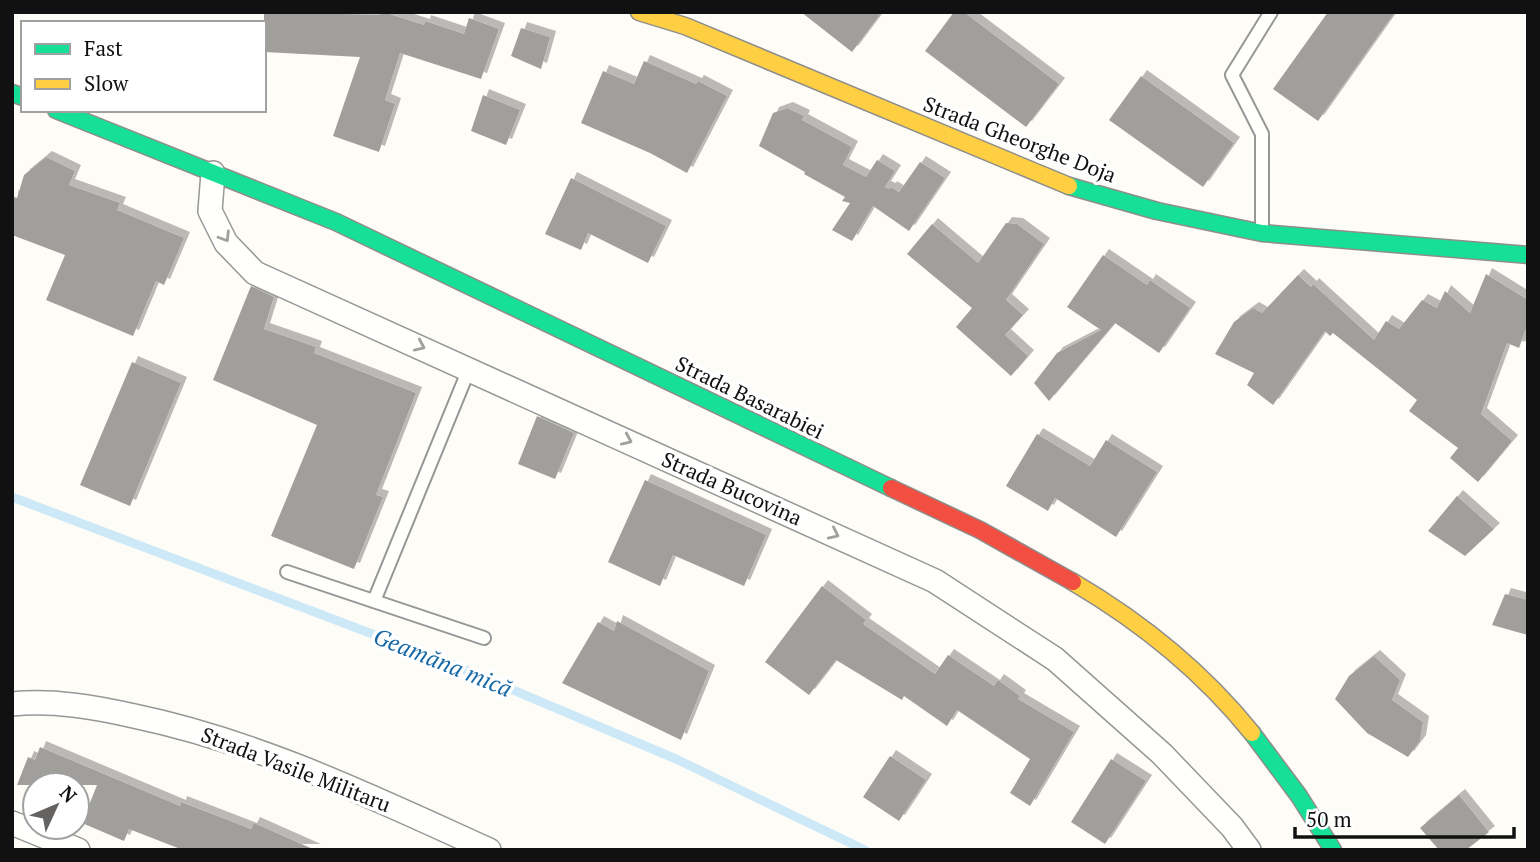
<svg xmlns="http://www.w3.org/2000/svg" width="1540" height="862" viewBox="0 0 1540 862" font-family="'PT Serif',serif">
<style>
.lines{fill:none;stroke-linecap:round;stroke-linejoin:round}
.stream{stroke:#cde8f7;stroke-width:9}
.building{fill:#a19f9c;filter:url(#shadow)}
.lane-casing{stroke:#979795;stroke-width:16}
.street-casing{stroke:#979795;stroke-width:26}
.fast-casing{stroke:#8e8d8b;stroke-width:19}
.slow-casing{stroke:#8e8d8b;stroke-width:19}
.jam-casing{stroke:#8e8d8b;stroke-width:19}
.lane{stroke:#fffffe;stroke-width:12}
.street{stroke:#fffffe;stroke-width:23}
.fast{stroke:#16e098;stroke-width:16}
.slow{stroke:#ffcf43;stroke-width:16}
.jam{stroke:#f24e42;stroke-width:16}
.oneway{stroke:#a0a09f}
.labels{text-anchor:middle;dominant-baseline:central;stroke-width:7;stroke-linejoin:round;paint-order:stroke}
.street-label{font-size:21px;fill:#111;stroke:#fff}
.water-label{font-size:23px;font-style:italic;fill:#1768a6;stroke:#fff}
</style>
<defs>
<filter id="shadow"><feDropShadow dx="6" dy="-6" stdDeviation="0" flood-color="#0004"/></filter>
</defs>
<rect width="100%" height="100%" fill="#fdfcf7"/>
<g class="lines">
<polyline class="stream" points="12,497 454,665 676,759 865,850"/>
</g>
<g class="building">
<polygon points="264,12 380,15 383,12 424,25 425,21 464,34 469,18 499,29 481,79 400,53 385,100 395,104 379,152 333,136 360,57 264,52"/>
<polygon points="801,12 882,12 852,52"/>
<polygon points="954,12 964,12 1059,84 1026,127 925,51"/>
<polygon points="1328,12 1395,12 1318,121 1273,89"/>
<polygon points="521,28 550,37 541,69 511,56"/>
<polygon points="644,61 696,84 698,81 727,96 687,173 650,153 581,123 603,71 634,84"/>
<polygon points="1141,76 1234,143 1203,187 1109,120"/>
<polygon points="483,95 520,110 506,145 471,131"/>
<polygon points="787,108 804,116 802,120 852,147 843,165 866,177 877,160 895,171 885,187 890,189 891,187 899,192 920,162 945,178 909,231 873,206 852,241 832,230 850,203 842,201 845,197 804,174 805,172 759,146 773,113"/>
<polygon points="46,157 75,171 69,185 120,203 117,210 184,238 164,285 156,281 133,336 46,300 65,255 12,235 12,196 17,198 24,175"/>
<polygon points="571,178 666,226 648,263 588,233 581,250 545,234"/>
<polygon points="1006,223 1017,224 1044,244 1006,300 1023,315 1005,335 1028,356 1011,376 956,327 972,308 907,254 932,224 978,263"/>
<polygon points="1103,255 1147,285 1150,280 1190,308 1159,353 1115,323 1049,401 1034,383 1057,353 1101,330 1067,307"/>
<polygon points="1486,274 1528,300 1528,323 1519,348 1507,343 1481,414 1512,441 1478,482 1450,458 1458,448 1409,411 1417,400 1333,333 1330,336 1325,331 1273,405 1247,385 1254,373 1215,354 1234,322 1253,308 1262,313 1298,275 1311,287 1313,284 1374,340 1386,321 1399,329 1422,300 1437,308 1445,291 1470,313"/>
<polygon points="251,286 274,297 264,329 316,347 314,353 416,393 376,495 383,497 354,569 271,536 317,425 213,380"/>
<polygon points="132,362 181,383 130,506 80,485"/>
<polygon points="537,416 574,433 555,479 518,464"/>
<polygon points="1037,434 1090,466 1106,440 1157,472 1116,537 1055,498 1048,511 1006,486"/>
<polygon points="645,480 766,535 744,586 673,555 660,586 608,562"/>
<polygon points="1457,496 1494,529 1465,556 1428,531"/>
<polygon points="822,586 866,620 863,624 935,674 948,655 994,686 998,680 1020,696 1018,699 1074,732 1030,806 1010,793 1030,759 957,710 947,726 904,696 902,700 836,660 809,695 765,662"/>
<polygon points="1505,594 1528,600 1528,635 1492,625"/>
<polygon points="617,621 709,671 681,740 562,683 598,622 614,631"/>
<polygon points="1374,656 1400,680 1392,700 1423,722 1420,741 1408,757 1367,733 1335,699 1349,676"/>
<polygon points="40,747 180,806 181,802 251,829 254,823 315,850 183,850 129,829 124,841 82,823 97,785 17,785 28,757 35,760"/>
<polygon points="890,756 926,780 899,821 863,797"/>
<polygon points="1111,759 1146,781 1105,844 1071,822"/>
<polygon points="1459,795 1489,832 1466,850 1439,850 1420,828"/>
</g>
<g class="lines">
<g class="lane-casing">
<g id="lane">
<polyline points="1262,232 1262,134 1232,75 1271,12"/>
<polyline points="287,572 484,638"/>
<polyline points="374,601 469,369"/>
</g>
</g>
<g class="street-casing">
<g id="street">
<polyline points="213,173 210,211 226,243 255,273 935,581 1055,659 1162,754 1232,827 1249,850"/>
<path d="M12 704C54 700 94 707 134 716 259 742 374 798 489 850"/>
<polyline points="12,823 78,850"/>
</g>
</g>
<g class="fast-casing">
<g id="fast">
<polyline points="12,93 23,97"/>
<polyline points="56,110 336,222 891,488"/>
<polyline points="1069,186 1157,211 1262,233 1528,255"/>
<polyline points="1252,733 1299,796 1333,850"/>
</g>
</g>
<g class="slow-casing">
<g id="slow">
<polyline points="639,12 685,26 1069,186"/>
<path d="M1073 582C1141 622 1202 671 1252 733"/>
</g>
</g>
<g class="jam-casing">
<polyline id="jam" points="891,488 980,530 1073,582"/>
</g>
<use href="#lane" class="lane"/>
<use href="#street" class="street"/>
<use href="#fast" class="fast"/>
<use href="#slow" class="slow"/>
<use href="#jam" class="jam"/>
</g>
<defs><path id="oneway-chevron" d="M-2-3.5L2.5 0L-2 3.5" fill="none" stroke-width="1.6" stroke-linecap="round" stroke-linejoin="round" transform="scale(1.75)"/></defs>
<g class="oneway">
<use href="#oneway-chevron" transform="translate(225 237) rotate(58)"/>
<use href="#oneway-chevron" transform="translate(420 346) rotate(24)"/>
<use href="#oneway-chevron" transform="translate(627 440) rotate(24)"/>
<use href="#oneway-chevron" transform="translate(834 534) rotate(25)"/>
</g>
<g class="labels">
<g class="street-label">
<text transform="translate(1020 139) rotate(21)">Strada Gheorghe Doja</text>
<text transform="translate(750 397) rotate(26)">Strada Basarabiei</text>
<text transform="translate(732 488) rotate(24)">Strada Bucovina</text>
<text transform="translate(296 769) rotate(21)">Strada Vasile Militaru</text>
</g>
<g class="water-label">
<text transform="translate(443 662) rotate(22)">Geamăna mică</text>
</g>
</g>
<rect width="1540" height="862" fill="none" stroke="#111111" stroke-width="28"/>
<rect x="21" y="21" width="245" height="91" fill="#ffffff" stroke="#a0a0a0" stroke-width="2"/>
<rect x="35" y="44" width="35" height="10" fill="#16e098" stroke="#a0a0a0" stroke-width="2"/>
<text x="84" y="56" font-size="21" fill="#111111">Fast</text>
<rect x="35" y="79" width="35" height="10" fill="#ffcf43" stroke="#a0a0a0" stroke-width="2"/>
<text x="84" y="91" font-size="21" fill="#111111">Slow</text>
<g transform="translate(56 806) rotate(46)"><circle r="33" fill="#ffffff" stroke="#a0a0a0" stroke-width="2"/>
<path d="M0-5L12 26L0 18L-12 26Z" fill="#646362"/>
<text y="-10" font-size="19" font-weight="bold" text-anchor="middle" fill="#111111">N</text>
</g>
<path d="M1295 827v10h219v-10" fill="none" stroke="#111111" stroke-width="3.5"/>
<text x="1306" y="827" font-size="21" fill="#111111" stroke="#ffffff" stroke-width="5" paint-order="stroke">50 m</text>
</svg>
